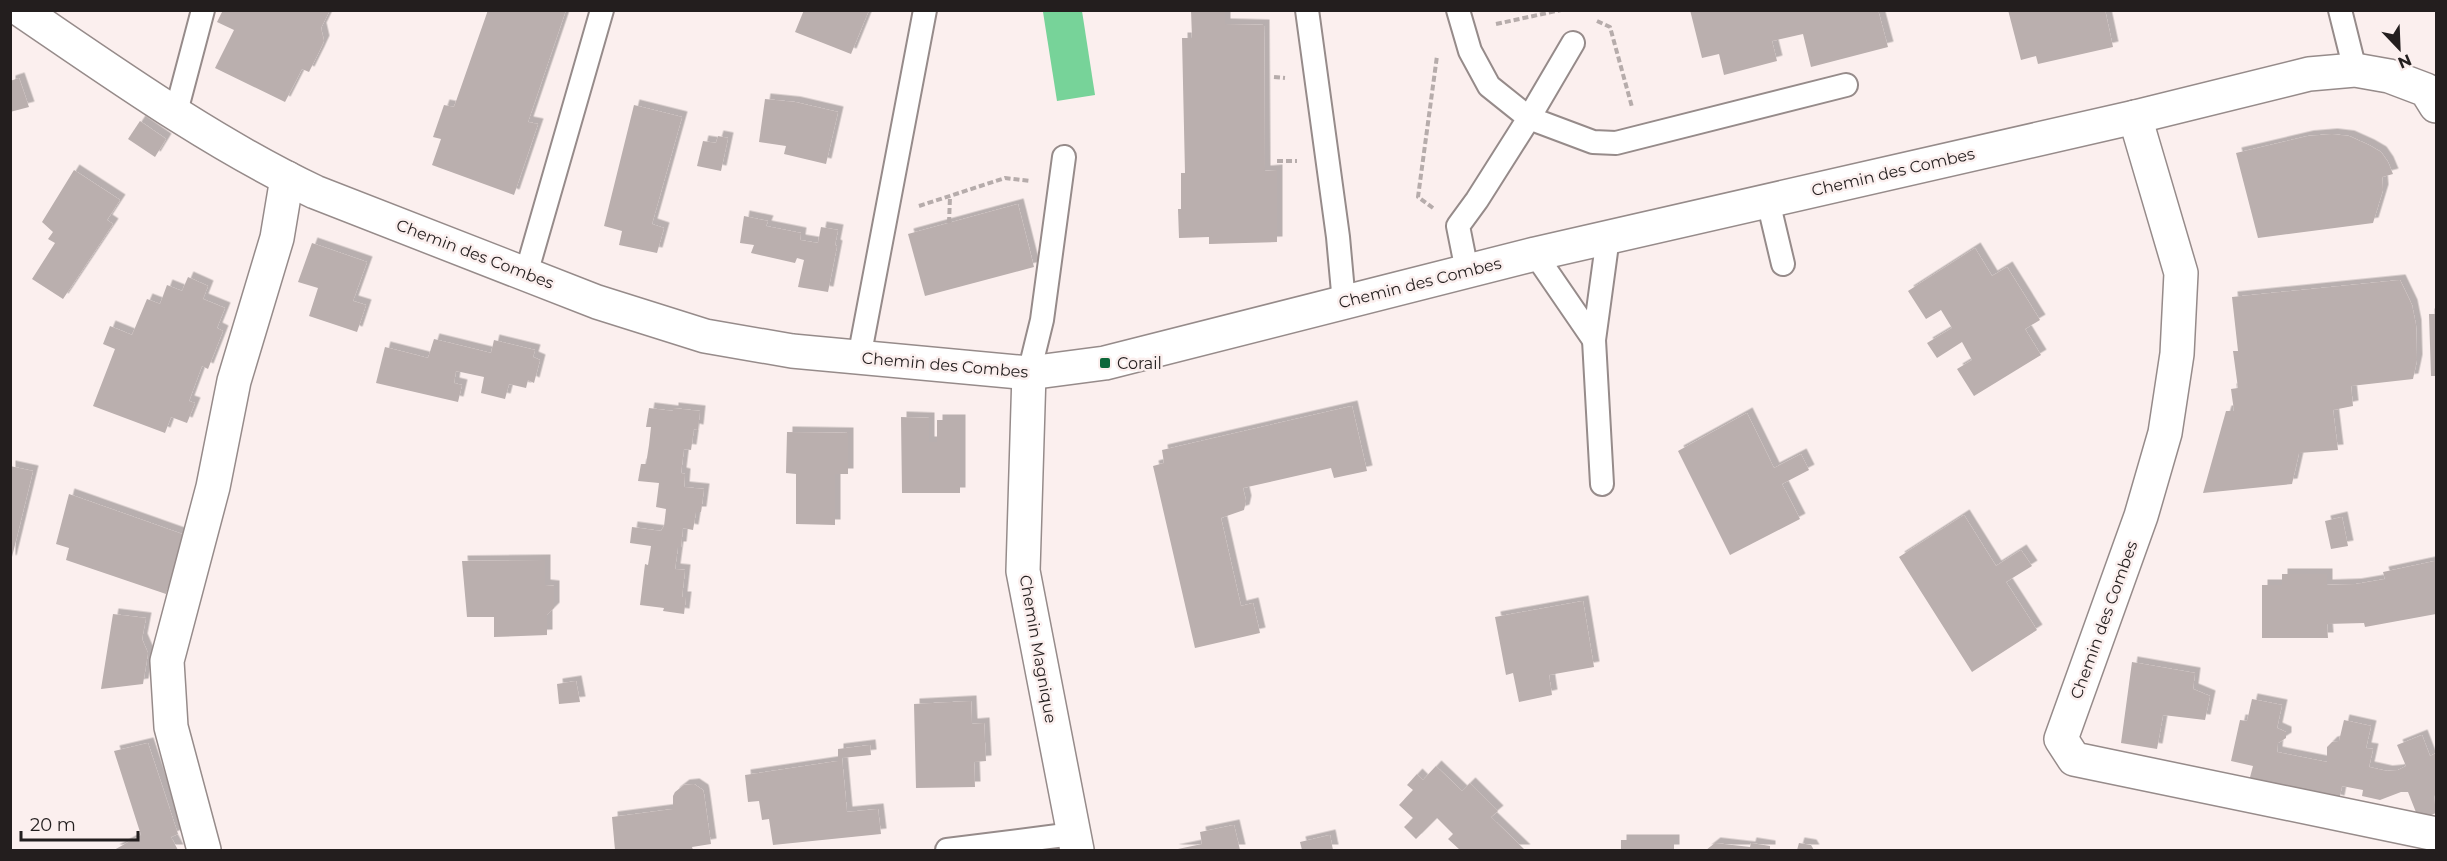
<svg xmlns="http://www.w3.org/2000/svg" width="2447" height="861" viewBox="0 0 2447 861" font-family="Montserrat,sans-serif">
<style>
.water{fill:#77d399}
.building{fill:#baafae;filter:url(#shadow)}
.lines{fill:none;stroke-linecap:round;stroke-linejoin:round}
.lane-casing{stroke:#968b8a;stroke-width:26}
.street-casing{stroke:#968b8a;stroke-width:36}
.path{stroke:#b6acab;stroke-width:4;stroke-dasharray:6 3;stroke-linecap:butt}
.lane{stroke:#fff;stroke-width:22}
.street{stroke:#fff;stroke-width:33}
.poi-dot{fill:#0d673a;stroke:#fbefee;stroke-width:2}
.labels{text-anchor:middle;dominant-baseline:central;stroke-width:5;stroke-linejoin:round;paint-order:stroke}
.street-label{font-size:16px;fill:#231e1e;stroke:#fbefee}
.poi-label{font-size:16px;fill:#231e1e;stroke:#fbefee;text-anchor:start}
</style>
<defs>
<filter id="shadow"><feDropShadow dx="5.5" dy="-5.5" stdDeviation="0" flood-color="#0004"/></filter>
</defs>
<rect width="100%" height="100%" fill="#fbefee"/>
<polygon class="water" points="1050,10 1082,11 1095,95 1057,101 1043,12"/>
<g class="building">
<polygon points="223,10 330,10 321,28 324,41 319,52 309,72 302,69 285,102 215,68 234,30 217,22"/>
<polygon points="488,10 566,10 528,122 538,124 514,195 432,165 441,139 433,137 444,105 454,107"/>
<polygon points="804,10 869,10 851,54 795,32"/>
<polygon points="1191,10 1225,10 1225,24 1264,25 1265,171 1277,170 1277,242 1209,244 1209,237 1179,238 1178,209 1181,209 1181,173 1185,173 1182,38 1192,38"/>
<polygon points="1690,10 1878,10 1888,47 1811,67 1803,34 1772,41 1777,61 1724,75 1719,54 1702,58"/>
<polygon points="2008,10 2105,10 2113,47 2038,64 2036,56 2021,60"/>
<polygon points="19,78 29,107 10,112 10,81"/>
<polygon points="765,99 795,102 838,112 826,164 784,154 786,146 759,142"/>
<polygon points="634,105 682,117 652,224 664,228 657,253 619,245 622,231 604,226"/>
<polygon points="140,121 166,139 155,157 128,139"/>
<polygon points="2332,134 2349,136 2369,145 2381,152 2388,162 2393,174 2382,177 2383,190 2373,223 2258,238 2236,153 2308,136"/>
<polygon points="718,136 728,138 721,171 697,166 703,141 716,143"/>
<polygon points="74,170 120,200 107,220 113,224 63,299 32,279 55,243 48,239 53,232 42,222"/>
<polygon points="1018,204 1034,267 925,296 908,234"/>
<polygon points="744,216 768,221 766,226 801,233 800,240 818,243 821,227 838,230 835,245 837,246 828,292 798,287 804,260 797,258 795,263 751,253 754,245 740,243"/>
<polygon points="312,243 367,262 353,301 366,305 357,332 309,316 318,288 298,282"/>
<polygon points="1975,248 1992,276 2007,267 2040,320 2025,329 2041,355 1974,396 1957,369 1972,360 1962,342 1937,358 1927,343 1952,328 1941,310 1926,319 1908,291"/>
<polygon points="188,277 208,286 203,299 225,308 217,328 223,331 208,369 202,366 189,401 195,403 187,423 171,417 165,433 93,406 115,349 103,344 110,326 132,335 147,299 160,304 167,285 182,291"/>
<polygon points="2400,280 2412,305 2416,325 2417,360 2413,379 2351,386 2353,406 2333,410 2338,450 2299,453 2292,484 2203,493 2226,411 2234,411 2231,389 2238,388 2233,351 2238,351 2232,297"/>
<polygon points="2429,314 2436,314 2436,376 2431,376"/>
<polygon points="434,339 491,353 494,340 535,350 533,357 540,360 534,383 528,380 526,388 509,384 505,399 481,393 484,377 456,371 454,383 462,385 458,402 376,383 385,347 428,358"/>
<polygon points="1352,406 1367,471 1334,478 1331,468 1243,488 1246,501 1244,510 1221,518 1241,606 1253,603 1260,633 1195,648 1153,466 1164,463 1162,450"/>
<polygon points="649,408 673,411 673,408 700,411 698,430 694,429 691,450 684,449 681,473 685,474 684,487 704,489 701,512 696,512 693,530 683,528 681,547 678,547 675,569 685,570 682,597 686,597 684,614 663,611 664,608 640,605 645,564 648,565 651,546 630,543 632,527 661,531 664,526 666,509 656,507 659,483 638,481 641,464 646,464 649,445 651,427 646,427"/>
<polygon points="1747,413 1774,468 1801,454 1809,470 1782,484 1800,519 1730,555 1678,451"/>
<polygon points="901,417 929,418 929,442 937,442 937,420 960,420 960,493 902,493"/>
<polygon points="787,432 848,433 848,474 835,474 835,525 796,524 796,474 786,473"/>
<polygon points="10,466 33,471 11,561 10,560"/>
<polygon points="69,494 185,535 166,594 66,560 69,548 56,544"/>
<polygon points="1964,515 1996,566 2021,550 2032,566 2006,582 2037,630 1972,672 1899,557"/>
<polygon points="2342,517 2348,546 2331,549 2325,521"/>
<polygon points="545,560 545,585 554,586 554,608 547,615 547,635 494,637 494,617 467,617 462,561"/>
<polygon points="2435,561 2436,614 2365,627 2364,623 2327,624 2328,638 2262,638 2262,585 2282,585 2282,574 2327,574 2327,585 2356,584 2385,579 2383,572"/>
<polygon points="1583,601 1594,667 1549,675 1552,695 1519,702 1513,673 1506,675 1495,617"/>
<polygon points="113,614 146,618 142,639 148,653 143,684 101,689"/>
<polygon points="2132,662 2195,673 2193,689 2210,696 2205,720 2163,715 2157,749 2121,743"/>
<polygon points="576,681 580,702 559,704 557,684"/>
<polygon points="2252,699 2282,705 2277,728 2286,732 2286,738 2278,743 2277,752 2327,762 2327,747 2332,742 2339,741 2344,720 2371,726 2366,748 2373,749 2369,767 2387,771 2398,770 2406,766 2397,745 2422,735 2430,756 2436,753 2436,795 2434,796 2436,813 2419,820 2408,792 2401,792 2380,800 2362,796 2363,790 2342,786 2339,801 2249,781 2253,766 2231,761 2240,720 2247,721"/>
<polygon points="971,701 972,724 984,723 986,761 974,762 975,787 916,788 914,704"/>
<polygon points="148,743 178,834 171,837 178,850 114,850 141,835 114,751"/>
<polygon points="870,745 871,755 842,758 847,812 878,809 881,834 773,845 769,819 762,820 759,801 748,802 745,775 838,761 838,749"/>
<polygon points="1436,766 1462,791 1470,783 1498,811 1491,817 1525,850 1460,850 1448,839 1453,834 1437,818 1416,839 1404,827 1413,818 1399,805 1413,790 1407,785 1417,774 1423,780"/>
<polygon points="694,784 703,790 704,794 711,844 692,847 693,850 615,850 612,817 673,809 673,796 675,792 684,785"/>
<polygon points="1234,825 1240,850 1173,850 1202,844 1200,832"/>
<polygon points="1330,835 1333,850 1302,850 1300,842"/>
<rect x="1621" y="840" width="53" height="10"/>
<polygon points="1715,843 1750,847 1751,843 1770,846 1770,850 1706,850"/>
<polygon points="1799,843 1811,845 1814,850 1797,850"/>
</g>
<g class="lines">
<g class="lane-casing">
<g id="lane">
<polyline points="1307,10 1338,237 1344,303"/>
<polyline points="1458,10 1470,51 1489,86 1529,118 1477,200 1458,226 1467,271"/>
<polyline points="2340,10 2355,70"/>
<polyline points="1573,43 1529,118 1593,142 1616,143 1846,85"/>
<polyline points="176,112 203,10"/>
<polyline points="1768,201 1783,264"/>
<polyline points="1535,254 1594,340"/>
<polyline points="526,274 602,10"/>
<polyline points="859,358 925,10"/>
<polyline points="1029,373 1042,320 1064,157"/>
<polyline points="1602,484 1594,340 1608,237"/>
<polyline points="947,850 1073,834"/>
</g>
</g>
<g class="street-casing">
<g id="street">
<path d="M21 10C115 74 212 143 315 192L597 302 705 336 792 351 1029 373 1105 363 1535 254 2135 117 2309 74 2355 70 2389 76 2426 90 2436 106"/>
<polyline points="2135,117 2181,273 2177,354 2165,433 2141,516 2061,739 2074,759 2436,834"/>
<polyline points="1029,373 1023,571 1077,850"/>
<polyline points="204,850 171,727 167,661 213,487 234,381 277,238 287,178"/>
</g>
</g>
<g class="path">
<polyline points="1597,21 1610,27 1632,107"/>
<polyline points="1496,24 1561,10"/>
<polyline points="1274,77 1285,78"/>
<polyline points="1277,161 1297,161"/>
<polyline points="919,206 1005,178 1030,181"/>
<polyline points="1433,208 1418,197 1437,56"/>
<polyline points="949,223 950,197"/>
</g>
<use href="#lane" class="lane"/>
<use href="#street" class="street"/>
</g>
<rect class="poi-dot" x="1099" y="357" width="12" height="12" rx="3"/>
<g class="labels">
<g class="street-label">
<text transform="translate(1893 172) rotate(-13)">Chemin des Combes</text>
<text transform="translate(475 254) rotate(21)">Chemin des Combes</text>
<text transform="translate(1420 283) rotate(-14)">Chemin des Combes</text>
<text transform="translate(945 365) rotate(5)">Chemin des Combes</text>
<text transform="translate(2104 620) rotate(-70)">Chemin des Combes</text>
<text transform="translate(1038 649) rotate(80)">Chemin Magnique</text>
</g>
<g class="poi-label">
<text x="1117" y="363">Corail</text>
</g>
</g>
<rect width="2447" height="861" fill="none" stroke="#231e1e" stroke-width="24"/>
<g transform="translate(2399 48) rotate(157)" stroke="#fbefee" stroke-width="4.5" paint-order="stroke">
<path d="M0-4.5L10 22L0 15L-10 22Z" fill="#231e1e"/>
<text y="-9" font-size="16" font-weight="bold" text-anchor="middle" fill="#231e1e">N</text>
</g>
<path d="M21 831v9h117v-9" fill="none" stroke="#231e1e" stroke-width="3"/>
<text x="30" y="831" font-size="18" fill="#231e1e" stroke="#fbefee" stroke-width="4.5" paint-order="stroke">20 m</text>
</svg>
